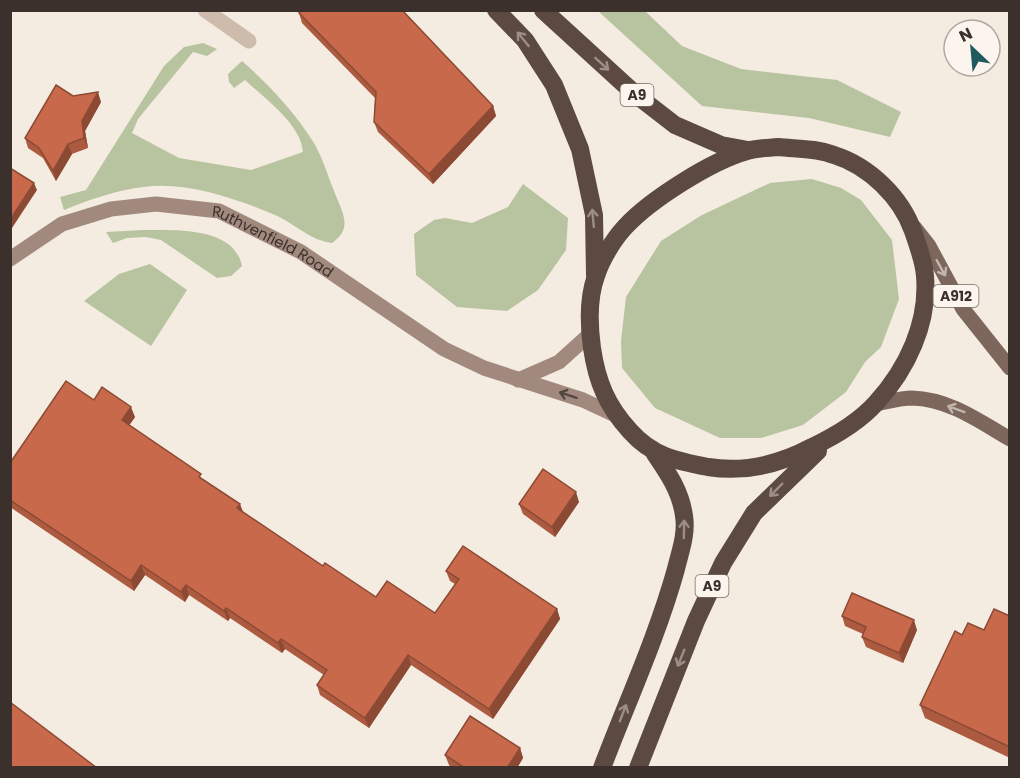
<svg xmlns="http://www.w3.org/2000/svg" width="1020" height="778" viewBox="0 0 1020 778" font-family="Poppins,sans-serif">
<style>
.green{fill:#b8c4a0}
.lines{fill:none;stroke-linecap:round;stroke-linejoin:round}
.street{stroke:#cdbbac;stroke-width:15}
.secondary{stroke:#a18a7d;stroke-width:15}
.primary{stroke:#7d675c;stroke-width:15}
.highway{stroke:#5c4a42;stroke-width:18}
.wall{fill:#ac5a40}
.shaded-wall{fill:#8c4a34}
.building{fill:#c8694b;stroke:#8c4a34;stroke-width:1.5}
.oneway{stroke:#9c8e87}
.oneway2{stroke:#c2b5ac}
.oneway3{stroke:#544640}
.labels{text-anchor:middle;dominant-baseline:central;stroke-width:5;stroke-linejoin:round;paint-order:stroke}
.shield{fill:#fbf5ee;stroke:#756b66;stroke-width:1.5}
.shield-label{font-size:14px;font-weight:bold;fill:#3b302b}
.street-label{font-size:15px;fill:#3b302b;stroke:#fbf5ee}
</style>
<rect width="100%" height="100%" fill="#f4ebe1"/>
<g class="green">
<polygon points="598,11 645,11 682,46 741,69 837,80 901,112 890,137 809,118 702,106"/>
<path d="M203 43 217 49 207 56 193 52 138 119 132 133 179 158 251 170 303 152C301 124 264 98 245 80L234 88 229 82 228 74 242 61C268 84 293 110 312 140 322 155 327 174 334 191 342 212 354 228 332 243 309 240 296 224 275 215 237 199 186 181 143 187 116 190 89 200 64 210L60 197 86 190 164 66 184 47Z"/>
<polygon points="812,179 841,188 861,200 892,240 899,299 881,347 865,362 846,392 803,425 761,438 720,438 655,408 622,368 621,341 626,297 661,241 702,215 770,183"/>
<polygon points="523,184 568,218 566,250 538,290 507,311 457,307 416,275 414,234 434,220 445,218 472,223 508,207"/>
<path d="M143 230C174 230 234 226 242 266L231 276 217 278 161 240 146 237 127 238 113 243 106 232Z"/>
<polygon points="150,264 187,290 151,346 84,301 119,274"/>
</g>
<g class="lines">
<polyline class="street" points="205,10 249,41"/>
<g class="secondary">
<path id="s1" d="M10 259 62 224 111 209 156 204 219 211 301 252 444 349 484 368 583 400 615 415"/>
<polyline points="518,380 559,362 590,334"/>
</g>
<g class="primary">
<polyline points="914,227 929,246 963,309 1010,368"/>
<path d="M875 404C887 402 900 398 912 398 949 399 979 421 1010 439"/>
</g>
<g class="highway">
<polyline points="496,10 525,40 554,85 580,149 594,215 595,275"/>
<polyline points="543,10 635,94 675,125 721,145 748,150"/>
<path d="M778 147C797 149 816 148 834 155 869 166 901 197 913 231 918 246 924 261 925 276 929 323 907 369 876 403 859 422 835 436 812 447 780 464 745 473 708 467 676 461 652 456 630 431 607 406 597 382 592 348 589 326 588 298 596 276 601 260 613 240 625 227 650 200 711 161 747 151 756 148 768 148 778 147Z"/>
<path d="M602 768C627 702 657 637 676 569 680 552 687 534 684 516 681 492 668 473 655 454"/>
<polyline points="638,768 696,621 723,563 754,513 818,451"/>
</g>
</g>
<g class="wall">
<polygon points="299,13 493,106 496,116 433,184 378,132 374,122 375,98 302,23"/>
<polygon points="73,96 101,102 85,131 88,148 72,154 56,181 43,158 28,148 25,138"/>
<polygon points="94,400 135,417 129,425 204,480 243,512 323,566 376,597 435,613 455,584 450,581 446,571 557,609 560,619 493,719 411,665 369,728 320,695 317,685 324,675 285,649 282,653 230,618 228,621 189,595 185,602 145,575 134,591 10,507 10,463"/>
<polygon points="579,502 555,537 523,514 519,504"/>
<polygon points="842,616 917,630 903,663 866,647 862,637 863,634 845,626"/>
<polygon points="1010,616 1010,758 925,718 920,705 962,635 984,630"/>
<polygon points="520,748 523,758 517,768 452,768 449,765 445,755"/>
</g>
<g class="shaded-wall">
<polygon points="98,92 101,102 85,131 88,148 84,138 82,121"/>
<polygon points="493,106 496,116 433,184 429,174"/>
<polygon points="68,144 72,154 56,181 53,171"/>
<polygon points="34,183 37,190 12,228 10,220"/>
<polygon points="131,407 135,417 126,430 122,420"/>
<polygon points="576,492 579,502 555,537 552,527"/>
<polygon points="240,504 244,514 237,508"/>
<polygon points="141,565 145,575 134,591 131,581"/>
<polygon points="186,585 189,595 185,602 181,592"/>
<polygon points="226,608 230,618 228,621 224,611"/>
<polygon points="557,609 560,619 493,719 489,709"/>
<polygon points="914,620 917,630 903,663 899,653"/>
<polygon points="281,639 285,649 282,653 278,643"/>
<polygon points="408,655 411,665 369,728 365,718"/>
<polygon points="520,748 523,758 517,768 507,768"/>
</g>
<g class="building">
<polygon points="301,10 402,10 493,106 429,174 374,122 376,92 299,13"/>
<polygon points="56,85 73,96 98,92 82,121 84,138 68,144 53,171 39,148 25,138"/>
<polygon points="10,168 34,183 10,220"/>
<polygon points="66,381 94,400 102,387 131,407 122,420 201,474 199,477 240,504 237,508 323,566 325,563 376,597 387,581 435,613 459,579 446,571 463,546 557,609 489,709 408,655 365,718 317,685 327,670 281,639 278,643 226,608 224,611 186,585 181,592 141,565 131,581 10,500 10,463"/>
<polygon points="543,469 576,492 552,527 519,504"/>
<polygon points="852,593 914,620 899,653 862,637 866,627 842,616"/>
<polygon points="994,609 1010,616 1010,747 920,705 955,631 962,635 968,623 984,630"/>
<polygon points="10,702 97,768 10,768"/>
<polygon points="470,716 520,748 507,768 465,768 445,755"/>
</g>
<defs><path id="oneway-shaft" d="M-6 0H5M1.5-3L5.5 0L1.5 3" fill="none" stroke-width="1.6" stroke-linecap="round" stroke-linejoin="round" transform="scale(1.5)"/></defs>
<g class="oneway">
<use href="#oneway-shaft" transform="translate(523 39) rotate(-129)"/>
<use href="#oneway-shaft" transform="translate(602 64) rotate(42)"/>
<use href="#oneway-shaft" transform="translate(593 218) rotate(-95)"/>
<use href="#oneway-shaft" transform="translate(776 490) rotate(135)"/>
<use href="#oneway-shaft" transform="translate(684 529) rotate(-89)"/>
<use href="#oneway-shaft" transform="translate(681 658) rotate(112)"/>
<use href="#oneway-shaft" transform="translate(623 713) rotate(-69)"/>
</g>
<g class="oneway2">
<use href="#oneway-shaft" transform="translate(941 268) rotate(61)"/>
<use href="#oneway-shaft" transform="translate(956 409) rotate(-160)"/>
</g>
<use class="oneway3" href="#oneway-shaft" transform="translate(568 395) rotate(-162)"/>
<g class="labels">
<g class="shield">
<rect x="620.5" y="84" width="33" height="22" rx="4.5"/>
<rect x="933.5" y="285" width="45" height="22" rx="4.5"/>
<rect x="695.5" y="575" width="33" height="22" rx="4.5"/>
</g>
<g class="shield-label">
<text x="637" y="95">A9</text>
<text x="956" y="296">A912</text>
<text x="712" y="586">A9</text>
</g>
<g class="street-label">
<text stroke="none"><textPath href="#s1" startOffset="284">Ruthvenfield Road</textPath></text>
</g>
</g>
<rect width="1020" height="778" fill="none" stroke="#3b302b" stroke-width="24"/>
<g transform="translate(972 48) rotate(334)"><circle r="28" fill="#fbf5ee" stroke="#aea6a0" stroke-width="1.5"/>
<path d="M0-4.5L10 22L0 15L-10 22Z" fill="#1f5a5e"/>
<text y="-9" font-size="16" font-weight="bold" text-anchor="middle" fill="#3b302b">N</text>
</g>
</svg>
